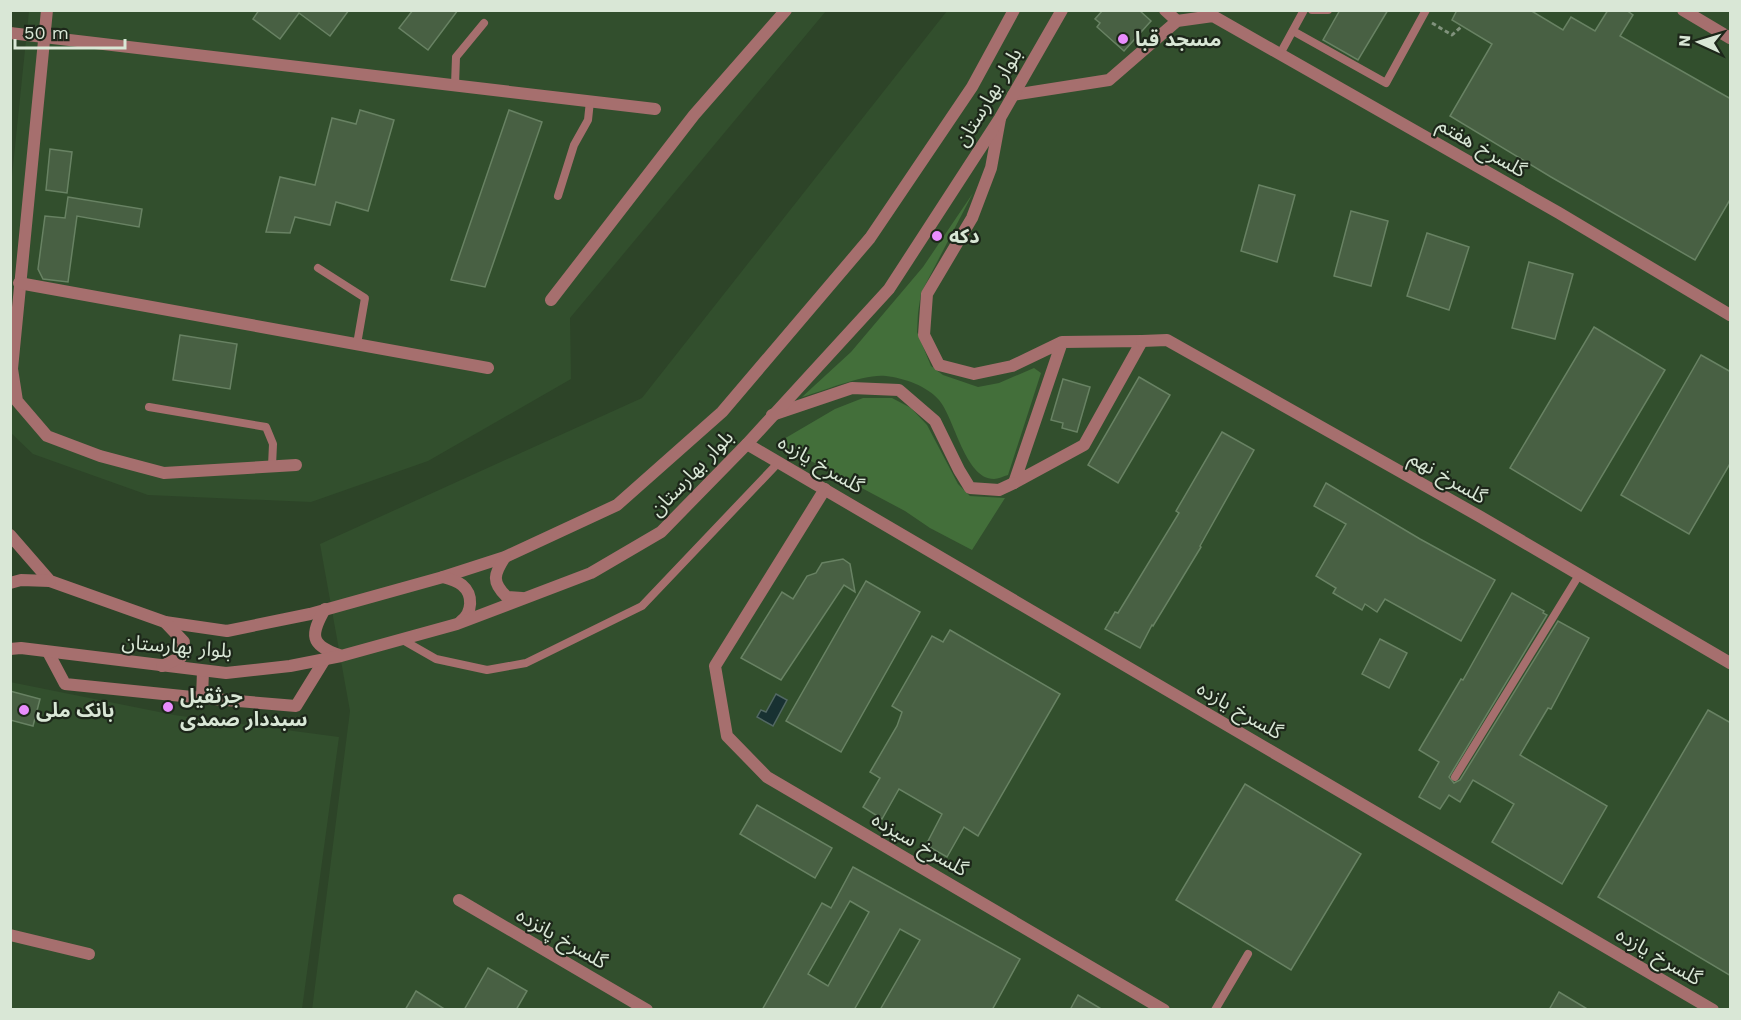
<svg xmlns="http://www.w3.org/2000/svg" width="1741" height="1020" viewBox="0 0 1741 1020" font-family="'Work Sans','Noto Sans Arabic',sans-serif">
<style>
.built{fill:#324f2d}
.green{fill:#436f3a}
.water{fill:#183132;stroke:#526863;stroke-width:1.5}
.building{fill:#486043;stroke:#688263;stroke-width:1.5;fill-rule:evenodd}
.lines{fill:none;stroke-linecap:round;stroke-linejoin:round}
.path{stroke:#80927c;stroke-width:3;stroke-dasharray:4.5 3;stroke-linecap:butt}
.service{stroke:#a66f6e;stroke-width:8}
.minor{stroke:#a66f6e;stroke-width:12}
.tertiary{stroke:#a66f6e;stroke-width:12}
.poi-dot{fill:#e98dfd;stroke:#1d271a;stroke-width:2}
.labels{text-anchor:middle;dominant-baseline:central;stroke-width:4.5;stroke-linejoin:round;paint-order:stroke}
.poi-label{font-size:20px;font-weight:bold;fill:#d9e7d6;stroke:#1d271a;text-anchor:start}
.street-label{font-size:20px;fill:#d9e7d6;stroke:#1d271a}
</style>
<rect width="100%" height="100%" fill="#2d4428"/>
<g class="built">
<polygon points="29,11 826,11 570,318 571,379 428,461 311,502 148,495 33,454 11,433 10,195"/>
<polygon points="947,11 1730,11 1730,1009 312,1010 350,711 320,544 642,398"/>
<polygon points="10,682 174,715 339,737 302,1009 11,1009"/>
</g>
<g class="green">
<path d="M973 193 921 293 918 313 917 332 931 366 943 375 978 387 999 383 1034 368 1041 373 1008 475C1004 476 998 479 994 479 965 479 955 419 939 400 927 386 904 378 886 376 866 373 823 391 802 397L851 352 923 267Z"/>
<polygon points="863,398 892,398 911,408 927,425 958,484 970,496 1005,498 972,550 930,528 905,511 777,443 835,409"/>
</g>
<polygon class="water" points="776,694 787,700 773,726 757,717 761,710 766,712"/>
<g class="building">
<polygon points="259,10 349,10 330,36 299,13 280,39 253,19"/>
<polygon points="413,10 458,10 428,50 399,28"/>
<polygon points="1103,10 1139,10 1151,21 1124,51 1097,27 1100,23 1095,19"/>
<polygon points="1340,10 1388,10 1358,60 1323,40"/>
<polygon points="1457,10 1530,10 1563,30 1571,17 1595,31 1608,10 1626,10 1633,15 1620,36 1731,99 1731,198 1695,260 1551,177 1450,116 1492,44 1452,20"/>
<polygon points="360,110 394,120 368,211 336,202 330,225 295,217 290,233 266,232 280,177 315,185 332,118 356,124"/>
<polygon points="509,110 542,122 485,287 451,280"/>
<polygon points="50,149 72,152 67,193 46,190"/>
<polygon points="1259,185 1295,195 1277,262 1241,251"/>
<polygon points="68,197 142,209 139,227 77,216 68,282 43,279 38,269 45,216 65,218"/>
<polygon points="1351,211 1388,221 1371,286 1334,276"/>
<polygon points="1427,233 1469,247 1449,310 1407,296"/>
<polygon points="1529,262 1573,274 1555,339 1512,328"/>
<polygon points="1594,327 1665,370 1581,511 1510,468"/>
<polygon points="180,335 237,344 230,389 173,380"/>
<polygon points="1701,355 1731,372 1731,462 1689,534 1621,495"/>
<polygon points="1139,377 1170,395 1118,483 1088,465"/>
<polygon points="1063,379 1090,387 1077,432 1062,428 1063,423 1051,420"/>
<polygon points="1222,432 1254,450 1200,546 1201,547 1153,626 1152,625 1140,648 1105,629 1115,612 1118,613 1179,513 1176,511"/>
<polygon points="1326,483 1420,539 1495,580 1461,641 1385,599 1377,612 1365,604 1362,610 1333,593 1336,588 1316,576 1346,524 1314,506"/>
<polygon points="843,559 850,564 855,592 844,585 781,680 741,658 782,592 793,599 807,576 816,573 822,563"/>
<polygon points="866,581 920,612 841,752 786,721"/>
<polygon points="1512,593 1544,611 1543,613 1547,615 1449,777 1454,783 1460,780 1558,621 1589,638 1551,709 1548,708 1520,755 1607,806 1562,884 1492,842 1514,804 1473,780 1460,802 1449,795 1440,809 1419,797 1439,762 1419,750 1461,679 1463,680"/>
<polygon points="950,630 1060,694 978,836 964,827 947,857 926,845 942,814 899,789 882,819 863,807 880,778 870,772 897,726 902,712 892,706 932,636 943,642"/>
<polygon points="1380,639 1407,653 1389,688 1362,674"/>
<polygon points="10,691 40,699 33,726 10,720"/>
<polygon points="1708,710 1731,723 1731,976 1598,897"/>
<polygon points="1245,784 1361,854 1291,970 1176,900"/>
<polygon points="757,805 832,848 815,878 740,834"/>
<path d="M853 867 1020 959 992 1010H880L920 940 900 929 854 1010H762L822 903 831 908ZM850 901 869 912 828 986 808 974Z"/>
<polygon points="488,968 527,991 516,1010 464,1010"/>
<polygon points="416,991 446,1010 405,1010"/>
<polygon points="1559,992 1589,1010 1549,1010"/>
<polygon points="1078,995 1103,1010 1070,1010"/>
</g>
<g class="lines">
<polyline class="path" points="1432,23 1452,35 1462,26"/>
<g class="service">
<polyline points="1312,10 1328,10"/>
<polyline points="1293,31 1386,83 1426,10"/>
<polyline points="1280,54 1304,10"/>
<polyline points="455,85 456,57 484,23"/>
<polyline points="558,196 574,145 588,120 590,101"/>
<polyline points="318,268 365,298 357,344"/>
<polyline points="149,407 266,427 273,444 272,466"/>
<polyline points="401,639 436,659 487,670 526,663 642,606 779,462"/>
<polyline points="1455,777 1579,575"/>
<polyline points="1215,1010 1248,954"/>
</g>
<g class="minor">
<polyline points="47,10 12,369 17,401 47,436 100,456 164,473 296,465"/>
<polyline points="1165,10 1177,21"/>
<polyline points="1683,10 1730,38"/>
<polyline points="10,33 655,109"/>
<polyline points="1013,95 1109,80 1177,21 1213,16 1559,213 1730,315"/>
<polyline points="1000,119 991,168 972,218 927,294 924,335 939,365 974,374 1012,366 1062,342 1142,341 1084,445 1014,483 1062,342"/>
<polyline points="19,283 488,368"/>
<polyline points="551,300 694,115 786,10"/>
<polyline points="1142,341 1167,340 1479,516 1730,663"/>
<polyline points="772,415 852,388 899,390 935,421 959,470 970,488 999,490 1014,483"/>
<polyline points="747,444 1713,1010"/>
<polyline points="825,489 715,666 727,736 767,777 1164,1010"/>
<polyline points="48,652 65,684 202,698 296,706 325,659"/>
<polyline points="202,698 203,671"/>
<polyline points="459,900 647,1010"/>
<polyline points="10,935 89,954"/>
</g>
<g class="tertiary">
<polyline points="10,535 50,581 165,622 227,631 310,614 443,577 505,557 617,505 722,412 870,238 972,87 1014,10"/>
<path d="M505 557C494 574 491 582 507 597L522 598"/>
<path d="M443 577C450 579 457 581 462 585 474 595 472 613 461 621"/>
<polyline points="10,583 21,580 50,581"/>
<path d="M325 609C310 635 310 645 339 655"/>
<polyline points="10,649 21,648 226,673 290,666 341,656 457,624 591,573 661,532 747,444 889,289 1000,118 1062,10"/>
<polyline points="162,666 181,657 184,642 165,622"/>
</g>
</g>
<g class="poi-dot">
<circle cx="1123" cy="39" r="6"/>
<circle cx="937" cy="236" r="6"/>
<circle cx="168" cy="707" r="6"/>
<circle cx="24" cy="710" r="6"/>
</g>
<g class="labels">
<g class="poi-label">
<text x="1135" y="39">مسجد قبا</text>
<text x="949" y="236">دکه</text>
<text x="180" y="696">جرثقیل<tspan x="180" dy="23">سبددار صمدی</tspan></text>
<text x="36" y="710">بانک ملی</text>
</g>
<g class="street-label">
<text transform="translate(988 97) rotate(-59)">بلوار بهارستان</text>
<text transform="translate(1482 147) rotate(30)">گلسرخ هفتم</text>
<text transform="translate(821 464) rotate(30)">گلسرخ یازده</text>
<text transform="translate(691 473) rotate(-46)">بلوار بهارستان</text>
<text transform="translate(1448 477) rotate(30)">گلسرخ نهم</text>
<text transform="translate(177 646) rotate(5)">بلوار بهارستان</text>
<text transform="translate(1240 710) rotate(30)">گلسرخ یازده</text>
<text transform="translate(920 844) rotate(30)">گلسرخ سیزده</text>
<text transform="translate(562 938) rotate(30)">گلسرخ پانزده</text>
<text transform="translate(1659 956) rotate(30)">گلسرخ یازده</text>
</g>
</g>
<rect width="1741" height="1020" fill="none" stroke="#d9e7d6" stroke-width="24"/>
<g transform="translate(1699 42) rotate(274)" stroke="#1d271a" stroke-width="4.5" paint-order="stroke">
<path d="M0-4.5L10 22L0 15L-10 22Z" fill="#d9e7d6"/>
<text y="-9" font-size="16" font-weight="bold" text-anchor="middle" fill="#d9e7d6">N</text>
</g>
<path d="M15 39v9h110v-9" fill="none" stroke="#d9e7d6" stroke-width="3"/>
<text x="24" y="39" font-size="18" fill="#d9e7d6" stroke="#1d271a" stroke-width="4.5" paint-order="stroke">50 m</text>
</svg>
